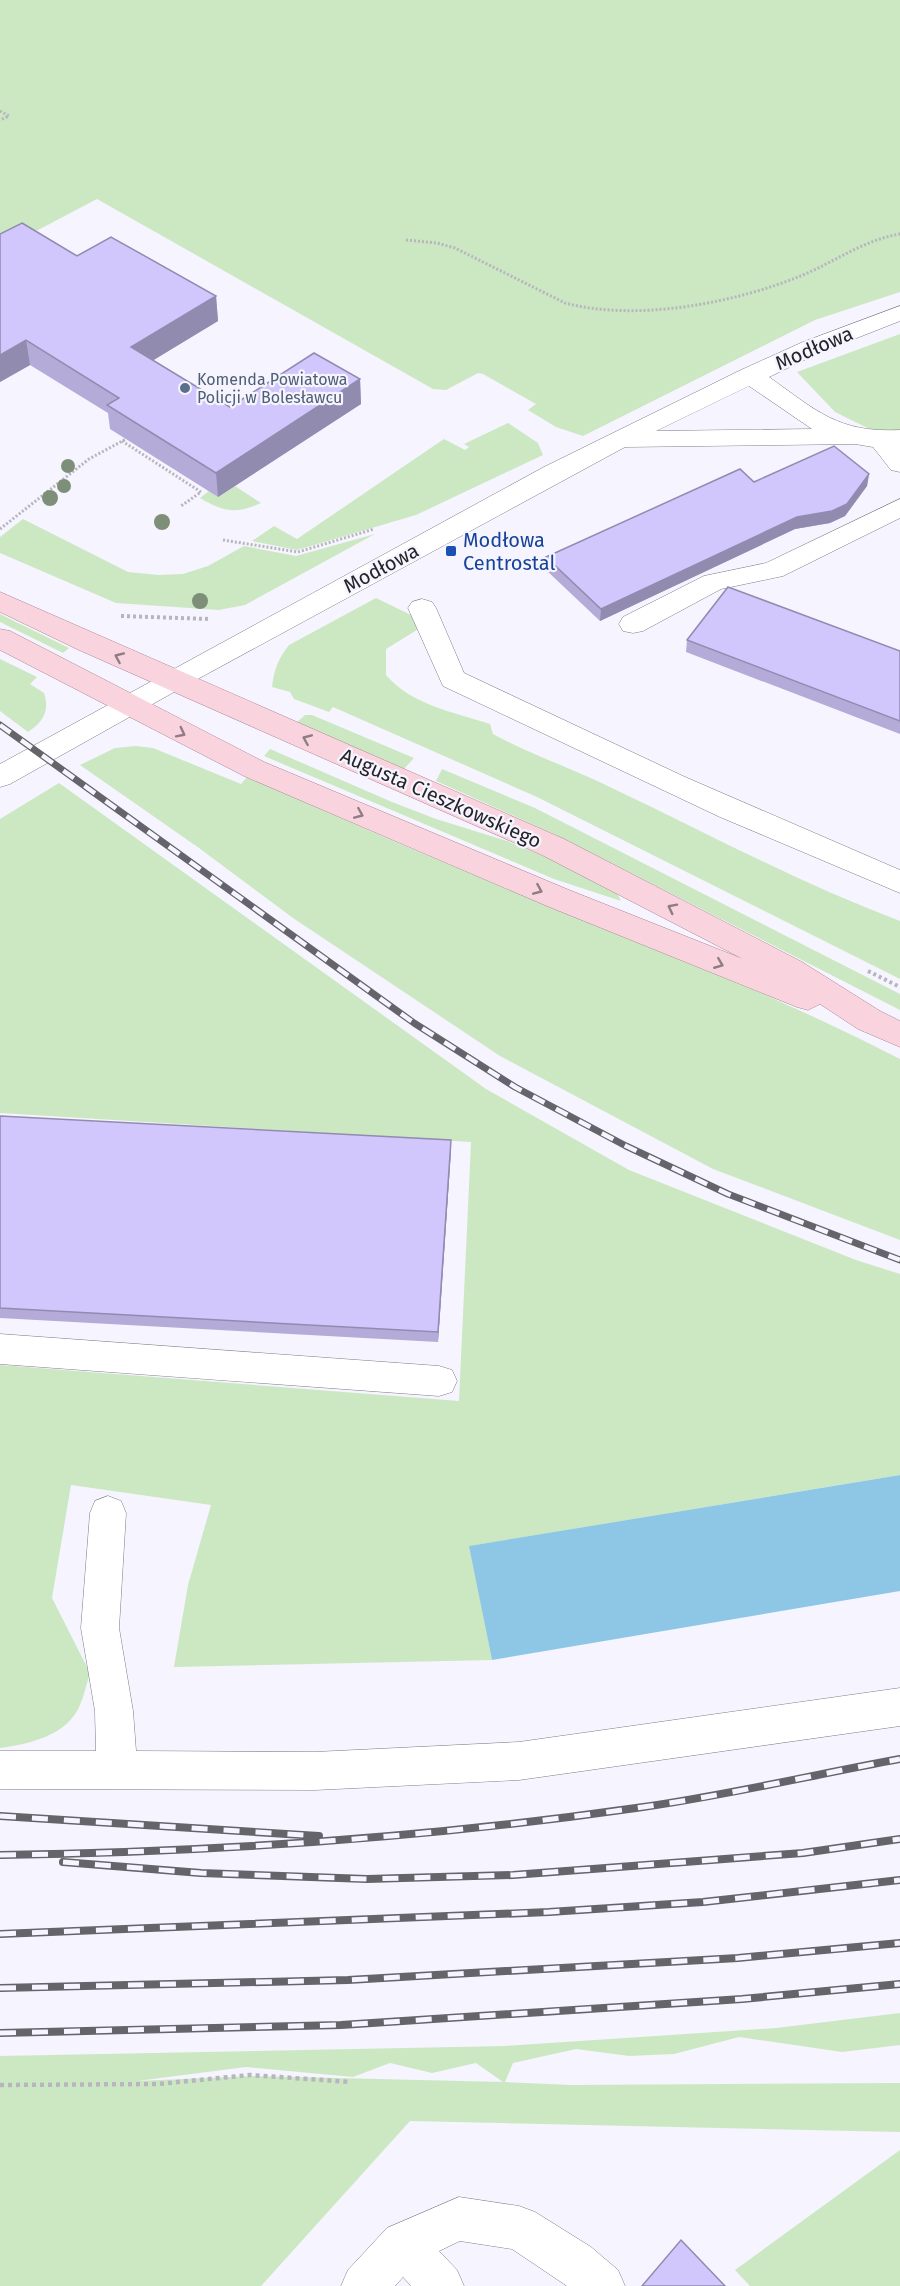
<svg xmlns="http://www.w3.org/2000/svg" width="900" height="2286" viewBox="0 0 900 2286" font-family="'Fira Sans',sans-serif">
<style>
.green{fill:#cce8c3;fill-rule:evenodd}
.water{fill:#8ec7e6}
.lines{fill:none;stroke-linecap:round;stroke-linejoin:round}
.minor-casing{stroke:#7d7b84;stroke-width:1}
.major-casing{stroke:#ac8491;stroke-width:1}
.path-far2{stroke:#b7b5bd;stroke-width:3;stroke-dasharray:2 2;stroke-linecap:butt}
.path-far1{stroke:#b7b5bd;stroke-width:4;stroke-dasharray:3 3;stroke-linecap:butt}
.path{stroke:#b7b5bd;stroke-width:4.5;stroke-dasharray:4 4;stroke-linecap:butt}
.minor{fill:#fff;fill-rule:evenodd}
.major{fill:#f9d4df;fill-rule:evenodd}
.rail-far1-casing{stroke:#65646a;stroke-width:7}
.rail-casing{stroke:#65646a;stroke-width:8}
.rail-far1{stroke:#f6f4fe;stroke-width:4.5;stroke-dasharray:13;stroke-linecap:butt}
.rail{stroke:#f6f4fe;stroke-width:5;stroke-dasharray:16;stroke-linecap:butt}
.tree{fill:#7e8f79}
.wall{fill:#b4abd9}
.shaded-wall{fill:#928bb0}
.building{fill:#d1c7fc;stroke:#928bb0;stroke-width:1.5}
.oneway{stroke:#8f7c84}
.service-dot{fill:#5c6f8a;stroke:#f6f4fe;stroke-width:2}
.transit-dot{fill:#1a4fb4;stroke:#f6f4fe;stroke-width:2}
.labels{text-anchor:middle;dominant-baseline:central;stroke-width:4.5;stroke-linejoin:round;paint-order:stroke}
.far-service-label{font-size:16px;fill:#4e5e75;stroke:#f6f4fe;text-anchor:start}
.street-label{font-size:20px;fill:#252428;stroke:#f6f4fe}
.transit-label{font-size:20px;fill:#164399;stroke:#f6f4fe;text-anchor:start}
</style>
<rect width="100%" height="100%" fill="#f6f4fe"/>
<g class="green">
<polygon points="0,0 900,0 900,292 815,320 583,436 556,427 528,410 536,404 483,374 478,373 446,390 433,389 97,199 0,250"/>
<polygon points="900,334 900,444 835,412 797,372"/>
<polygon points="508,423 538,443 543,455 416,515 297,550 252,541 274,526 297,539 444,439 465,450 469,447 464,444"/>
<path d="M235 486 261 503C235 515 222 511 200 498L209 491 218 497Z"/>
<polygon points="23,519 128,572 159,575 183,574 208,566 244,546 296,556 375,534 245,605 219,610 116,603 0,553 0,537"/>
<path d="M376 598 411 615 425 625 386 649V675C412 705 453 712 490 724L493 734C532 755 574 769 614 789 709 834 801 884 900 921V979L537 797 333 707 329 712 294 699 290 692 272 687C274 670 278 659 289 645Z"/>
<polygon points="0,614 69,648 63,653 0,622"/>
<path d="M0 659 37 677 30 684 44 693C50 711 43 722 28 732L0 711Z"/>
<polygon points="305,715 312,715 414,758 403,770 294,725"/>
<path d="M136 746 153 748 241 784 247 777C321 809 393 842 468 872 613 931 760 987 900 1059V1240L713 1169 500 1056 293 918 199 848 80 765 115 748Z"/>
<polygon points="270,749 392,802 436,819 507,841 556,861 617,893 621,901 554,879 264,756"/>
<polygon points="442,769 535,808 900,994 900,1010 554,834 436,781"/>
<path d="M59 783 486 1089 629 1170 856 1260 900 1274V1475L470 1546 492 1660 174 1667 188 1585 211 1505 71 1485 52 1598 90 1673C87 1683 84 1695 80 1705 67 1736 29 1744 0 1748V1365L459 1401 471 1142 0 1113V819Z"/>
<path d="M900 2013V2045L842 2052 739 2037 674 2054 629 2056 576 2049 513 2063 505 2082 572 2085 900 2083V2132L410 2121 261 2286H0V2056L505 2046 776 2028ZM390 2063 432 2073 476 2063 503 2082 251 2076 137 2081 246 2067 353 2077Z"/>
<polygon points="900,2150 900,2286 750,2286 735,2270"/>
</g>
<polygon class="water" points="900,1475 900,1591 492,1660 469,1546"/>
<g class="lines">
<g class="minor-casing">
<g id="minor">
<path d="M900 306V321L821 352 769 377C817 411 838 433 900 430V472L891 470 873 447 855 444 625 447 183 687 10 784 0 787V764L544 467 741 370 803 342ZM749 386 812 429 656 431Z"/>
<polygon points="900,499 900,518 783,576 721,589 643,631 633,633 623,631 619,624 623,617 704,576 766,563"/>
<polygon points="422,599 432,602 436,608 464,673 685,777 900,870 900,893 720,817 443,686 408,608 412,602"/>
<polygon points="0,1334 439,1366 452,1370 457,1381 452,1392 439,1396 0,1364"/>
<polygon points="108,1496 121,1501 126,1513 119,1628 133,1711 136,1751 315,1752 519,1742 900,1688 900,1726 519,1780 315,1790 0,1789 0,1751 96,1751 95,1711 81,1628 90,1513 95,1501"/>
<polygon points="459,2197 519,2206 535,2212 591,2247 618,2270 625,2286 567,2286 512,2249 460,2241 439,2251 457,2270 464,2286 411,2286 403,2277 395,2286 341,2286 348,2270 387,2228"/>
</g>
</g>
<g class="major-casing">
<polygon id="major" points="0,592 564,839 802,962 880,1011 900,1021 900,1047 858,1029 820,1004 808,1010 797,1007 547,906 244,776 0,650 0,629 10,631 264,762 569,890 743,959 542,855 79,650 0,612"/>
</g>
<g class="path-far2">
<polyline points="0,111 9,116 0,120"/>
<path d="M406 240 437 243 455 248 565 303C637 322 735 303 803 275 836 261 864 240 900 234"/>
<polyline points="122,441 201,492 181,506"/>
<polyline points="0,529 89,459 126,439"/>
<polyline points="223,540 298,552 374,529"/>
</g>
<g class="path-far1">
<polyline points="121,616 209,619"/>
<polyline points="868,971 900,987"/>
</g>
<polyline class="path" points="0,2085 158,2084 250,2075 351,2082"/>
<use href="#minor" class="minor"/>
<use href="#major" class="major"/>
<g class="rail-far1-casing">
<polyline id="rail-far1" points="0,725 414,1023 515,1087 626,1146 728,1194 900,1260"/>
</g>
<g class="rail-casing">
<g id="rail">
<polyline points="0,1816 319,1836"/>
<path d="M0 1855C213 1852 425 1838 636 1808 724 1796 812 1775 900 1759"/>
<polyline points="63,1862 201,1873 367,1879 513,1875 803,1853 900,1839"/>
<polyline points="0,1934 549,1912 703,1902 900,1880"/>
<polyline points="0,1988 348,1980 738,1958 900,1943"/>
<polyline points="0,2033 341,2025 742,1999 900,1984"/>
</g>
</g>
<use href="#rail-far1" class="rail-far1"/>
<use href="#rail" class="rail"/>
</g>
<g class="tree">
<circle cx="68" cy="466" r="7"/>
<circle cx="64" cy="486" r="7"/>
<circle cx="50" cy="498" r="8"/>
<circle cx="162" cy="522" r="8"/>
<circle cx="200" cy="601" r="8"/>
</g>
<g class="wall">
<polygon points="0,234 216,296 218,321 153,360 230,407 360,379 361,404 218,497 110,429 108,413 30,365 0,382"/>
<polygon points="869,474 867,486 845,516 830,523 795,529 600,621 545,569 546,557 754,482"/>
<polygon points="687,640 900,651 900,734 686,652"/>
<polygon points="0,1116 451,1150 438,1342 0,1318"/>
</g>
<g class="shaded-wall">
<polygon points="216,296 218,321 134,372 131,347"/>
<polygon points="26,340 30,365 0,382 0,355"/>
<polygon points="360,379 361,404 218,497 216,473"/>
<polygon points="869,474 867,486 845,516 830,523 795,529 600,621 601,609"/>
<polygon points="451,1140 451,1150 438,1342 438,1332"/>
</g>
<g class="building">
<polygon points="22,223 77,256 111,237 216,296 131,347 230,407 314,353 360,379 216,473 107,405 119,398 26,340 0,355 0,234"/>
<polygon points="834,446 869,474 847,504 832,511 797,517 601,609 546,557 740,469 754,482"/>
<polygon points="728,587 900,651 900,721 687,640"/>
<polygon points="0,1116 451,1140 438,1332 0,1308"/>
<polygon points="681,2240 725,2286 642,2286"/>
</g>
<defs><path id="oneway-chevron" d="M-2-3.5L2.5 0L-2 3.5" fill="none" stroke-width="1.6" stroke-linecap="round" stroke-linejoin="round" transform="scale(1.5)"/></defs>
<g class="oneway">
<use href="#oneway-chevron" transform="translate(119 657) rotate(-156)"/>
<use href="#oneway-chevron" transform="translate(181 733) rotate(27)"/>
<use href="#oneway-chevron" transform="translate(307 739) rotate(-157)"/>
<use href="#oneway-chevron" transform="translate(359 814) rotate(23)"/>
<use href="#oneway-chevron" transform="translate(538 890) rotate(23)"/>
<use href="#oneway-chevron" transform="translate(672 908) rotate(-153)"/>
<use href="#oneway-chevron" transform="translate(719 964) rotate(22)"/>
</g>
<circle class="service-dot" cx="185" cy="388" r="6"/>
<rect class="transit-dot" x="445" y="545" width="12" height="12" rx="3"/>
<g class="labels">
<g class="far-service-label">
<text x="197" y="379">Komenda Powiatowa<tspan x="197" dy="18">Policji w Bolesławcu</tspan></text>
</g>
<g class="street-label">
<text transform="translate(814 348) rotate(-23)">Modłowa</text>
<text transform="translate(381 568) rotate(-28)">Modłowa</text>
<text transform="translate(441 798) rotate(24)">Augusta Cieszkowskiego</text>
</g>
<g class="transit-label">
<text x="463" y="540">Modłowa<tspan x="463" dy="23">Centrostal</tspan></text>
</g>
</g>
</svg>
